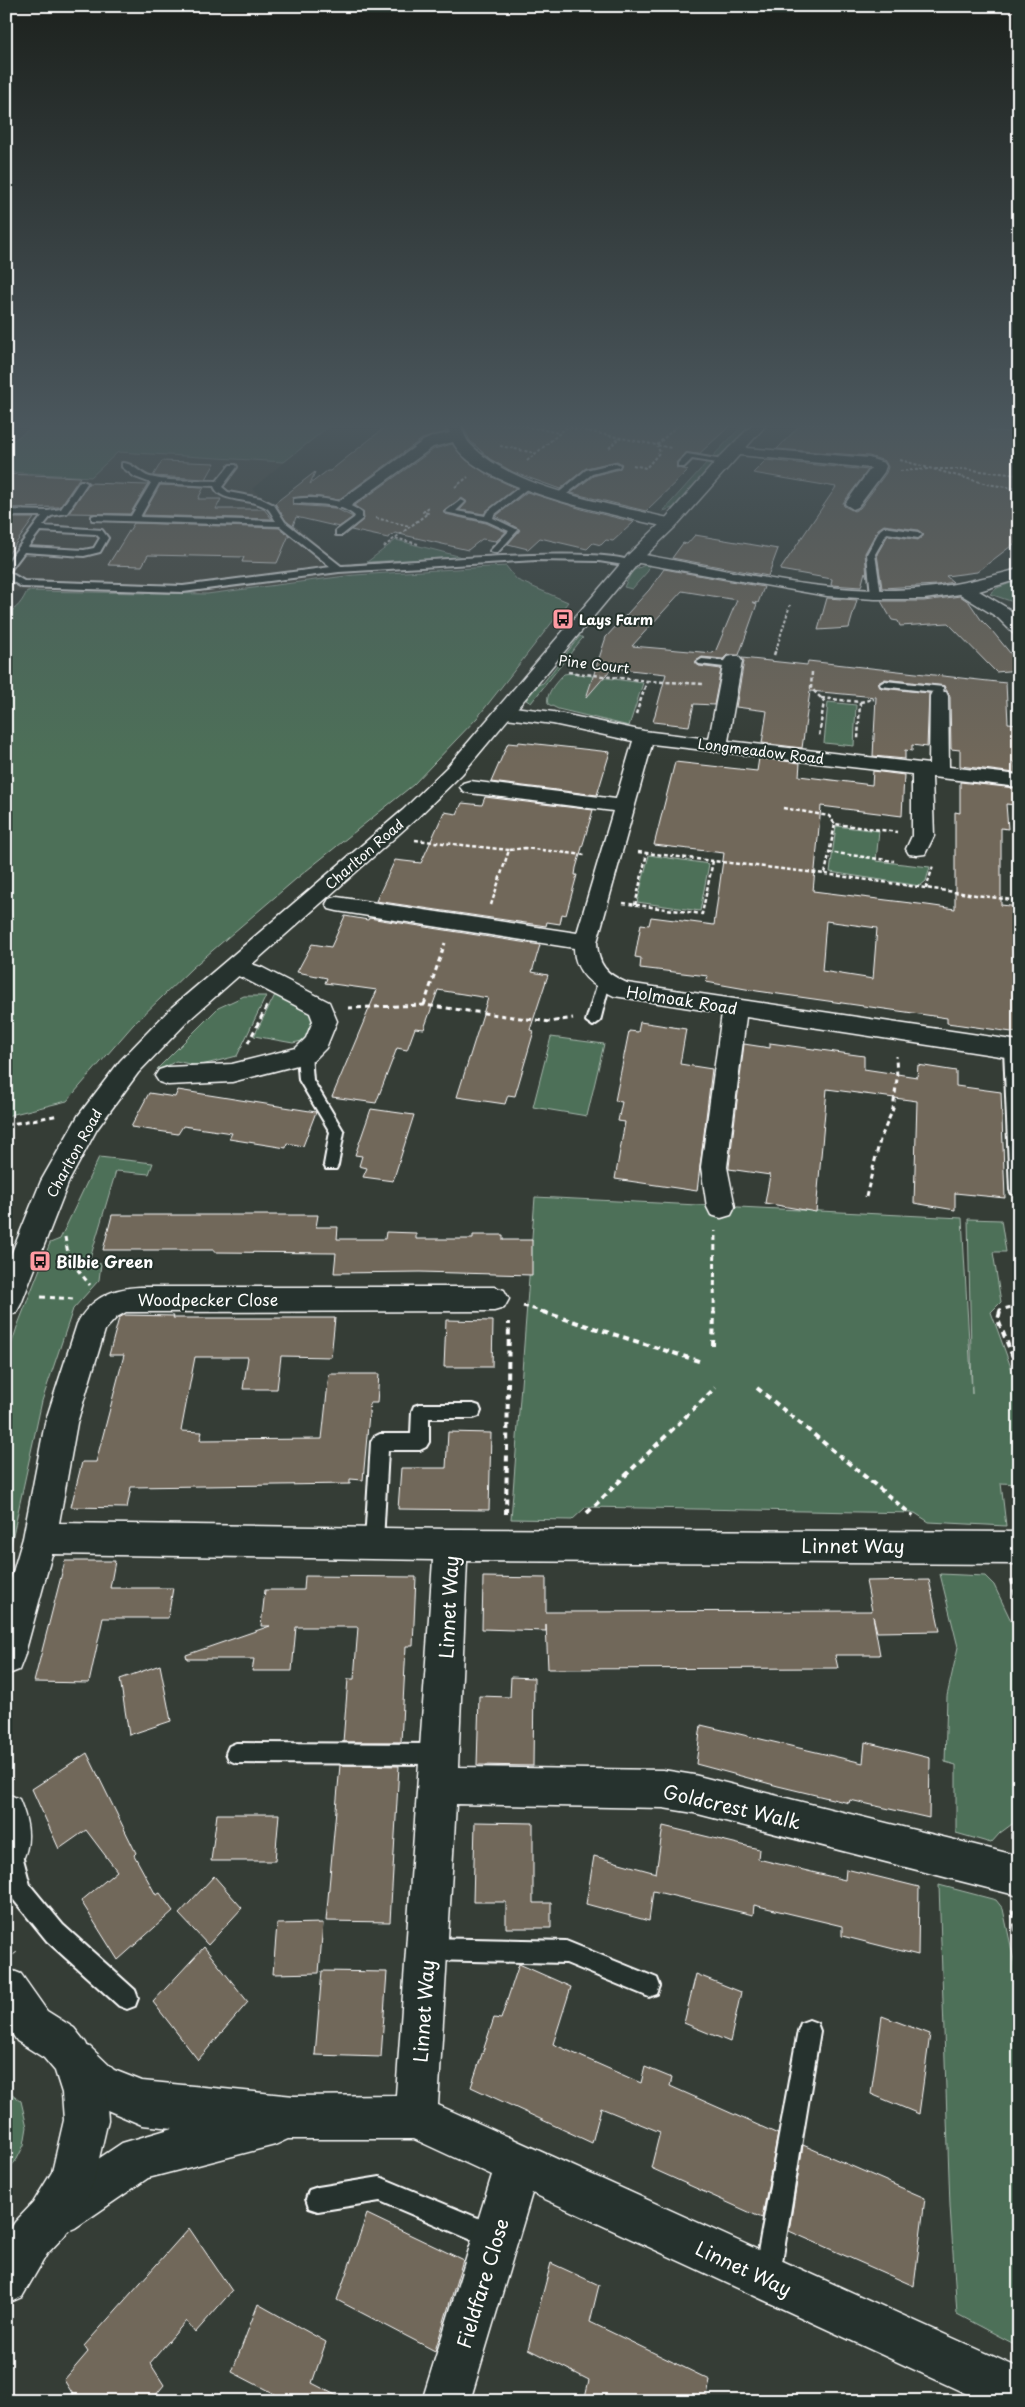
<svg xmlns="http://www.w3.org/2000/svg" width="1025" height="2407" viewBox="0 0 1025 2407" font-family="'Playpen Sans',sans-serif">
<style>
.built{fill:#474a41}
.green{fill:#4e6f59;stroke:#a6b7ac}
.building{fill:#71675a;stroke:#fff;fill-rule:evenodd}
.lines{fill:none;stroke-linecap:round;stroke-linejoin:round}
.lane-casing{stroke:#fff;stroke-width:4}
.street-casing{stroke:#fff;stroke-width:3}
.secondary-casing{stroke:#fff;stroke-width:3}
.path-far4{stroke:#fff;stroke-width:2;stroke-dasharray:3 2;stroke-linecap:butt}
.path-far3{stroke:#fff;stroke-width:2.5;stroke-dasharray:4 2.5;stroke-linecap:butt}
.path-far2{stroke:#fff;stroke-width:3;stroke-dasharray:5 4;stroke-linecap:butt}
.path-far1{stroke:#fff;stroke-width:4;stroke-dasharray:6 4.5;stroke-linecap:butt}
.path{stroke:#fff;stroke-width:5;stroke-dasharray:8 5.5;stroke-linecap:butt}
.lane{fill:#26332d;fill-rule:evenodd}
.street{fill:#26332d;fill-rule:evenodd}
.secondary{fill:#26332d;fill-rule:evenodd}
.labels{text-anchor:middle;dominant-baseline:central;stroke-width:4;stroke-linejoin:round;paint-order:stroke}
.far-poi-label{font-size:14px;font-weight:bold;fill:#fff;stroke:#26332d;text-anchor:start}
.far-street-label{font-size:14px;fill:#fff;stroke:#26332d}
.street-label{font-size:16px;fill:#fff;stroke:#26332d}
.poi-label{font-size:16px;font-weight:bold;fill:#fff;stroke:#26332d;text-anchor:start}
.near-street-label{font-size:19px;fill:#fff;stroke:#26332d}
</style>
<rect width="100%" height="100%" fill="#353d36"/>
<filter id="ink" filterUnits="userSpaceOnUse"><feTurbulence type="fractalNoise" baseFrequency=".02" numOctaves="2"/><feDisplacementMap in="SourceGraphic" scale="10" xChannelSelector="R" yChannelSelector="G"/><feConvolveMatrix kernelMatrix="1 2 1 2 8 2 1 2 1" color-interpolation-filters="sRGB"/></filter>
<g filter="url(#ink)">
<polygon class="built" points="118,452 284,462 252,489 354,575 207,594 6,591 6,472 91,477"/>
<g class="green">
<polygon points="36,424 332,424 284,462 118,452 91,477 6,472 6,446"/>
<polygon points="744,424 751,424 721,456 712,457"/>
<polygon points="708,461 713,464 673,508 663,511"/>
<polygon points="396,540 462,557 367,562"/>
<polygon points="645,565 649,566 648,571 632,589 624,587 632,571"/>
<path d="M506 566 517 580 568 602 477 718 413 785 296 879 192 968 133 1025 67 1101 6 1116V613C17 610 23 600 27 591L207 594 354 575Z"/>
<polygon points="1019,580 1019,604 990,594 997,588"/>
<polygon points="580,636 583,638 581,640 531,703 526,700 538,685 543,683"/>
<path d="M570 673 643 683 629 726 558 709 548 704C545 694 557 681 564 674Z"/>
<polygon points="828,702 856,705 854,746 824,743"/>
<polygon points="836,826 879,831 876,861 930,867 926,881 920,886 830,872"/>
<polygon points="649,855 709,864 700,911 637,902"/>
<polygon points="276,993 310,1011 316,1022 306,1040 293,1043 254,1036"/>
<polygon points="244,996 266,996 237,1056 198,1066 176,1061 160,1070 157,1069 218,1008"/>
<polygon points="551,1037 604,1044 587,1116 533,1107"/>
<polygon points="99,1157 153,1163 149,1174 116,1171 89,1262 101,1264 99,1280 73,1309 42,1401 6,1567 6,1361 17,1327 50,1243 60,1239"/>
<polygon points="535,1197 962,1218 972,1394 968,1219 1001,1220 1006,1252 993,1252 1001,1302 991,1312 1017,1384 1019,1484 1001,1483 1006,1526 929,1522 915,1513 586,1507 572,1520 511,1519"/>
<polygon points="940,1574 985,1576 994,1585 1014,1627 1019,1693 1019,1819 1000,1833 991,1843 956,1833 956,1765 945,1762 947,1696 958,1647"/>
<polygon points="939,1885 996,1900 1003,1909 1019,1983 1018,2346 957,2314 950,2206"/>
<polygon points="6,2089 21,2101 27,2127 24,2145 17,2159 6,2173"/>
</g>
<g class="building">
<polygon points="389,424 444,424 447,432 422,439 338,500 311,496 293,498 294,505 335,508 353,517 339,527 296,517 293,526 286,521 275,503 315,472 310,484 327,471 330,471"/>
<polygon points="462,424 732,424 699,454 686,453 677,462 677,468 688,470 646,511 571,493 593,476 619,469 622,464 617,461 586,468 560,489 513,472 490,459 470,441"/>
<polygon points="801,424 992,424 987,430 1019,433 1019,540 977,572 946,576 953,582 937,585 882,588 877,554 888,535 918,540 924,535 918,530 884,525 878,529 865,553 867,577 865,572 861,587 831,585 832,579 780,570 836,487 753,473 766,460 868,470 843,503 844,506 854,511 860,508 886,473 888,467 885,461 869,456 777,449"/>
<polygon points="452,444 466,460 488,475 516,488 484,514 460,510 467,502 462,498 443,512 445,514 486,523 506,532 496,541 482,539 468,550 395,533 388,538 351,530 364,519 363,511 354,506 434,449"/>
<polygon points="162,461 215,463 206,479 153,476"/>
<polygon points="6,474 80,477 60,507 6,508"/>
<polygon points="89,483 147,485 148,484 130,514 69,513"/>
<polygon points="160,485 204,487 198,499 221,499 216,509 264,509 272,519 143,515"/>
<polygon points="527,492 585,510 634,522 613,541 606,540 601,545 593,543 587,549 540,538 528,549 508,544 520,530 496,516"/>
<polygon points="6,518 34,518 6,557"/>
<polygon points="134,523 279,528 289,535 277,563 242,562 244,557 148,555 142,566 108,565"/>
<polygon points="695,535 778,549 768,576 672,558 683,543 687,544"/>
<path d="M664 569 764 587 758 603 752 602 757 604 739 655H727L723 659 702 657 695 662 699 666 721 669 714 705 694 704 689 726 653 722 666 674 612 668 586 698 606 637 649 590ZM682 591 737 600 716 650 713 653 632 646Z"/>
<polygon points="960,596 969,602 982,621 993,632 1019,664 1019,670 996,672 948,623 900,626 898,621 892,620 881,601 924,601"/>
<polygon points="827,598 857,600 849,628 818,630"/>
<polygon points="742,658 807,665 808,661 1006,683 1008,723 1019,724 1019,763 1014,762 1015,773 960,766 960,750 951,749 950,696 944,686 885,679 878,683 881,688 929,693 927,747 912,745 912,751 905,750 905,759 873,756 876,697 810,691 802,748 762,743 767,711 736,707 744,661"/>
<polygon points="519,742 610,752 597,795 491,782 508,743 518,744"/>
<path d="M759 758 800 763 799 776 872 785 873 771 904 775 902 816 821 806 813 891 927 905 955 909V812L960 813V782L1015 788V805L1006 804 1008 829 1001 828V905L1019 907V1033L947 1023V1018L913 1013 757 991 706 982 708 976 640 968 641 958 635 957 641 924 649 925 651 917 714 925 724 853 654 845 675 762 757 771ZM826 921 877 928 873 979 822 971Z"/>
<polygon points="485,797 593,810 576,868 575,875 577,875 566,915 562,914 560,924 547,922 546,926 376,901 395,860 421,863 444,812 457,814 462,803 482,805"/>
<polygon points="345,916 368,920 369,918 540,945 532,972 548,975 530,1030 534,1031 515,1096 508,1095 505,1104 457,1097 488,998 438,990 424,1029 415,1028 407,1050 397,1048 376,1103 332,1097 377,990 325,983 327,978 297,972 312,944 331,947"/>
<polygon points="640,1022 686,1029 680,1064 712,1069 697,1191 615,1179 625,1122 618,1121 622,1102 615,1101 629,1031 638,1032"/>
<polygon points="770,1043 864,1056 864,1069 917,1077 918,1065 956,1071 956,1086 1001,1092 1005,1198 955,1193 955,1210 914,1203 917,1101 827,1089 816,1212 765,1203 770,1175 729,1169 729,1167 744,1044 770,1048"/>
<polygon points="178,1090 209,1095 316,1112 303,1146 287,1143 286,1148 229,1139 232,1133 183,1126 178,1134 131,1127 149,1093 175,1097"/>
<polygon points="371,1109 414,1115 393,1181 363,1177 367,1168 359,1166 362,1156 355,1155"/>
<polygon points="112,1215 318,1215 316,1227 338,1227 337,1239 385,1239 386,1232 416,1233 416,1239 473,1239 473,1235 503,1235 503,1240 532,1240 532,1275 420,1272 334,1273 336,1253 214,1252 214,1250 103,1250"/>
<polygon points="124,1315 174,1316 173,1318 335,1318 331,1357 281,1356 277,1389 243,1389 248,1357 195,1357 181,1431 202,1432 200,1440 322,1439 329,1374 379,1374 377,1403 370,1403 363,1480 350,1479 350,1484 131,1487 127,1508 71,1507 82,1462 96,1462 124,1355 109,1355 119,1318"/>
<polygon points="446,1320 493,1321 492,1367 444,1367"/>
<polygon points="448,1432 491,1433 489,1510 398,1509 401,1468 446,1468"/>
<polygon points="65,1561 115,1561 110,1588 173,1588 168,1618 103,1618 89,1683 34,1682"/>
<polygon points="305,1576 416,1577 413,1646 406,1646 401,1742 343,1742 348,1679 354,1679 358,1627 296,1627 292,1671 252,1671 254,1659 187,1659 186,1655 270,1626 261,1626 265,1590 304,1590"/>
<polygon points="483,1577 546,1578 546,1612 872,1611 866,1581 929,1580 940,1631 877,1632 873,1616 880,1655 835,1655 838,1668 548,1669 546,1624 546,1631 482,1629"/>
<polygon points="160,1665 171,1721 129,1735 120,1679"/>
<polygon points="511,1677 534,1678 533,1766 477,1765 479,1696 510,1697"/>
<polygon points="701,1725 863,1763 865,1742 930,1758 929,1818 850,1800 849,1803 778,1786 696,1764"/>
<polygon points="87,1753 136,1853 134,1855 156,1895 160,1893 173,1911 118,1960 81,1901 117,1871 86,1830 59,1849 32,1789"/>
<polygon points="340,1765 399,1766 390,1922 326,1921"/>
<polygon points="217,1814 279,1814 275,1861 211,1861"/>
<polygon points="475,1822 533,1823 533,1903 551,1903 551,1928 506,1928 506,1902 473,1902"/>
<polygon points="663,1826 759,1849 758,1859 845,1880 846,1869 919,1887 918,1955 842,1936 842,1926 754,1905 753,1915 653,1891 649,1921 586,1904 594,1856 656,1873"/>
<polygon points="214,1876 242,1908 208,1945 179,1914"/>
<polygon points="323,1923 319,1973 273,1974 277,1924"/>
<polygon points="204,1947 248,2002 198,2060 153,2002"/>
<polygon points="519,1964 571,1987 553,2044 641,2083 645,2067 672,2078 670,2086 778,2134 762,2218 651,2168 660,2132 601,2108 592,2143 471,2087 494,2018 501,2019"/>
<polygon points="322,1971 387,1972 381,2057 315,2055"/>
<polygon points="696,1974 741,1992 730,2042 684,2023"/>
<polygon points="882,2016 930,2034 919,2114 871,2094"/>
<polygon points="803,2145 925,2198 914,2286 789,2231"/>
<polygon points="367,2214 463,2260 435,2351 337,2300"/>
<polygon points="189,2228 232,2291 195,2333 186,2321 150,2363 164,2385 151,2401 77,2401 64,2380 88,2352 84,2346"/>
<polygon points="551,2263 599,2285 590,2322 710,2380 706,2401 584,2401 589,2380 528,2349"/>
<polygon points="258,2304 326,2342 312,2383 347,2401 288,2401 232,2372"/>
</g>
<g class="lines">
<g class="lane-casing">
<g id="lane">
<polygon points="687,454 723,460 727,462 723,464 692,459 684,467 678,467 678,463"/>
<path d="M122 463C132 462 140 474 150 477 168 482 198 480 217 481L230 465H236L237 467 222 487 228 492 260 498 274 505 285 522 341 566C385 564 610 543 634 563L630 566 599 561 536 560 339 572 183 592 22 587 6 578V564L42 516H6V510L48 511 61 509 80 481H83L87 483 67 513 51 516 43 526 102 530 108 538 100 552 84 556 24 552 9 572 24 581 183 586 331 567 280 526 92 520V516L95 515 131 516 151 483 135 477 122 467ZM159 483 214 486C220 504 252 497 267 508 271 511 273 517 276 521L140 517ZM40 531 96 534 100 538 94 548 84 550 28 547Z"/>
<polygon points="616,463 620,465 619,467 592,474 563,497 556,495 586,470"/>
<polygon points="526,482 533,484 494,515 493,518 518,530 497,553 490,551 509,531 487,521 445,512 461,500 465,502 456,511 485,516 487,512"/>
<path d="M294 499C314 496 346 499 362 513V519L342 535H336V531L354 518 355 516C340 502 316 505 297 503H294Z"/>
<polygon points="884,527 918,532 922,535 918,538 887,533 875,554 881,595 876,598 871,595 867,554 880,530"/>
<polygon points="702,659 732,662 737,665 732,668 699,664 697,662"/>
<polygon points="885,681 943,687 944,696 939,699 934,696 934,692 881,686 880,684"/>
<polygon points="604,978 610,982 600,1021 593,1026 586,1021 598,982"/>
<polygon points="1011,1044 1018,1049 1019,1070 1019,1195 1012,1194 1010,1190 1004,1049"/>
<polygon points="304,1050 311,1055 313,1080 344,1132 338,1165 336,1169 326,1169 324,1165 330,1132 299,1080 297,1055"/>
<polygon points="420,1404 473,1404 479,1406 481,1411 479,1416 473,1418 429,1418 429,1442 426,1447 420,1450 388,1450 383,1542 380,1548 374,1551 368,1548 365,1542 371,1442 374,1437 380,1434 411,1434 412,1411 414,1406"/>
<polygon points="236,1743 440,1744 447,1747 450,1754 447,1761 440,1764 236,1763 229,1760 226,1753 229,1746"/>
<polygon points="10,1832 17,1836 30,1885 63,1925 135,1990 138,1998 135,2006 127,2009 119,2006 47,1941 12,1898 6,1876 6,1834"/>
<polygon points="427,1938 566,1941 657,1978 660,1986 657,1994 649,1997 566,1963 427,1960 419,1957 416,1949 419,1941"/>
<polygon points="809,2020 817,2023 820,2031 780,2274 776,2283 767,2287 758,2283 754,2274 798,2031 801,2023"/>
<polygon points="380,2177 502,2228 505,2237 502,2246 493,2249 380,2201 318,2211 309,2208 306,2199 309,2190 318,2187"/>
</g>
</g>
<g class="street-casing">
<g id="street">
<path d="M446 424H460C463 430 465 439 470 444 515 491 614 504 676 520L678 523 670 528C621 516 475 489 453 442L433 447 348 508H338L335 505 338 502 423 441 434 436 450 433Z"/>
<polygon points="734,447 869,458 884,463 886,466 884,472 858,507 853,509 845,504 871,468 729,454 727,451 729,448"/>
<path d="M634 553C727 569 831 598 925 588 958 585 987 577 1019 569V579L979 591 1009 609 1019 619V634L1013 633 997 617 960 594 924 599H875L827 596 628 561 626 558 628 555Z"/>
<path d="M733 656 739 657 742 661 728 741 929 764 930 696 932 692H946L948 696 949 767 1019 775V787L932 777 934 836 925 854 917 855 909 854 906 849 912 836V774L652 744 597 942C598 965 606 974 627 983L1019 1041V1059L746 1017 727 1167 735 1207 731 1215 721 1218 711 1215 707 1207 701 1167 722 1013 614 996C593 986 574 973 574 948L337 911 329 909 326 904 329 899 337 897 577 933 613 811 470 793 463 791 460 787 463 783 470 781 616 799 633 741 553 724 506 718 499 716 497 712 499 708 506 706 553 712 644 731 709 739 724 661 727 657Z"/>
<polygon points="235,958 263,968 329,1002 337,1021 326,1048 313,1061 232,1082 168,1085 159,1082 155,1076 159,1070 168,1067 232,1064 296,1048 306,1038 313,1021 310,1013 247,980 227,971 223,966 227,961"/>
<path d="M140 1287H494L504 1290 509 1299 504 1308 494 1311 126 1312 117 1317 105 1330 77 1423 59 1523 451 1529 1019 1532V1564L467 1561 458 1767 663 1770 694 1775 1019 1856V1896L694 1813 663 1808 456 1804 438 2105 1019 2368V2401H982L532 2193 470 2401H422L492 2175 414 2139H288L275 2145 148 2178 75 2228 59 2235 43 2228 36 2212 43 2196 122 2143 173 2128 142 2125 84 2100 60 2077 54 2062 60 2047 75 2041 90 2047 114 2070 142 2081 294 2096 396 2095 433 1560 52 1554 24 1657 19 1670 6 1675V1596L23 1538 45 1423 77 1324C90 1298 113 1288 140 1287Z"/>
<path d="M6 1793 19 1799C27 1818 32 1837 24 1857L10 1862 6 1861Z"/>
</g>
</g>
<g class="secondary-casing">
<g id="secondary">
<polygon points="753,424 767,424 676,526 640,561 462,774 417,818 190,1019 138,1073 97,1129 69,1181 21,1304 16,1313 6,1316 6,1267 41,1181 78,1116 120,1061 172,1007 403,810 448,766 628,555 664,520 718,459"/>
<polygon points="6,1968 21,1974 47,2011 74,2028 86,2043 106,2093 108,2120 94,2180 88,2196 65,2235 47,2254 22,2297 6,2304 6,2236 15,2222 33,2203 52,2172 64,2120 62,2093 55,2071 44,2058 17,2041 6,2025"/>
</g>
</g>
<g class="path-far4">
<polyline points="515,424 559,433"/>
<polyline points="657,445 679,424"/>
<polyline points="500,446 535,453"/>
<polyline points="609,448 619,438"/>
<polyline points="900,460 987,484 1019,489"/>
<polyline points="527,461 567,427 671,448"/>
<polyline points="633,465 646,468 660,452 657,446"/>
<polyline points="935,469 962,469 1019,475"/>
<polyline points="900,471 929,469"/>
<polyline points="455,487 468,477"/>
<polyline points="376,518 409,526"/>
<polyline points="418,544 395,538 428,513 423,512 430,506"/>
<polyline points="384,547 395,538"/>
<polyline points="776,650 790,605"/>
</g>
<g class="path-far3">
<polyline points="774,655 776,649"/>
<polyline points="568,672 647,681 636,714"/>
<polyline points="812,672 811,688 824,701 819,737"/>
<polyline points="647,681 704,684"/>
<polyline points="821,698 860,702 858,739"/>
<polyline points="860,702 874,699"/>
<polyline points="783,808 829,816 835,824"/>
<polyline points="415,840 509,850"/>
<polyline points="638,852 713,861"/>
<polyline points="828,852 894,861"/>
<polyline points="825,874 1019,901"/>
<polyline points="926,889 933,866"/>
<polyline points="623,903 702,914 713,861 825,874 835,824 897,832"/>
<polyline points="491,905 509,850 525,848 585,855"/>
<polyline points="635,905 647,853"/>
</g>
<g class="path-far2">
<polyline points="424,1005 445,943"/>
<polyline points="348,1008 424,1005 550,1022 573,1018"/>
<polyline points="248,1043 267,1006"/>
<polyline points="6,1125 59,1115"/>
<polyline points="866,1197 880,1140 893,1109 897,1079 896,1056"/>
<polyline points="65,1237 69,1259 90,1285"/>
<polyline points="41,1297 75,1299"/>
<polyline points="523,1306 547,1313"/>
<polyline points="714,1313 715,1231"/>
<polyline points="999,1313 1000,1310 1019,1305"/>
</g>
<g class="path-far1">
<polyline points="543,1312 702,1362"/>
<polyline points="1000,1312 998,1320 1019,1372"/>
<polyline points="713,1346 714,1312"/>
<polyline points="757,1388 913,1516"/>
<polyline points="587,1513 715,1388"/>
<polyline points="506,1514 509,1322"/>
<polyline points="1012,1579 1019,1613"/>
</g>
<g class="path">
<polyline points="1013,1839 1013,1834 1019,1830"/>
<polyline points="1013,1910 1019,1946"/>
<polyline points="6,1943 15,1954"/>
</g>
<use href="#lane" class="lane"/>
<use href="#street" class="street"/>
<use href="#secondary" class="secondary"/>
</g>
</g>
<linearGradient id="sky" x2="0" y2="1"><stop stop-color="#1d221e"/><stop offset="0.56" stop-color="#4b575d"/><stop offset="1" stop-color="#4b575d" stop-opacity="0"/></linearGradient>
<rect width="1025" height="761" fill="url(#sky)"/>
<defs>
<g id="bus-square" transform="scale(1.125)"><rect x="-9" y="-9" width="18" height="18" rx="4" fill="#ff9aa2" stroke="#26332d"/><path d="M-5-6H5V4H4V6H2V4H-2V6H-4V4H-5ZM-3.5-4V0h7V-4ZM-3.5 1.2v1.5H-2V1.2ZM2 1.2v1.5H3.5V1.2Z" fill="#111"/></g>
</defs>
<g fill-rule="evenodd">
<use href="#bus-square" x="563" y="619"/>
<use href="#bus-square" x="40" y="1261"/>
</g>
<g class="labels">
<g class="far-poi-label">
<text x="579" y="619">Lays Farm</text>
</g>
<g class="far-street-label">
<text transform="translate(594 664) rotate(7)">Pine Court</text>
<text transform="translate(761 751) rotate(7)">Longmeadow Road</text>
<text transform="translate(364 854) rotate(-41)">Charlton Road</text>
<text transform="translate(74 1153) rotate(-61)">Charlton Road</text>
</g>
<g class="street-label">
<text transform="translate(682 999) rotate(9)">Holmoak Road</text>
<text x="208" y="1299">Woodpecker Close</text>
</g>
<g class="poi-label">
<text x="56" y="1261">Bilbie Green</text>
</g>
<g class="near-street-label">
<text x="853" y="1545">Linnet Way</text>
<text transform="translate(448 1607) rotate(-87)">Linnet Way</text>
<text transform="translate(732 1806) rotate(13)">Goldcrest Walk</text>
<text transform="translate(423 2011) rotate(-86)">Linnet Way</text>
<text transform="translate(744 2268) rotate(25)">Linnet Way</text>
<text transform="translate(482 2283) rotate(-73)">Fieldfare Close</text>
</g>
</g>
<rect width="1025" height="2407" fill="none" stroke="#26332d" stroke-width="25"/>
<rect x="12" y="12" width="1000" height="2382" fill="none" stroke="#fff" stroke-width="2" filter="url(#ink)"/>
</svg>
